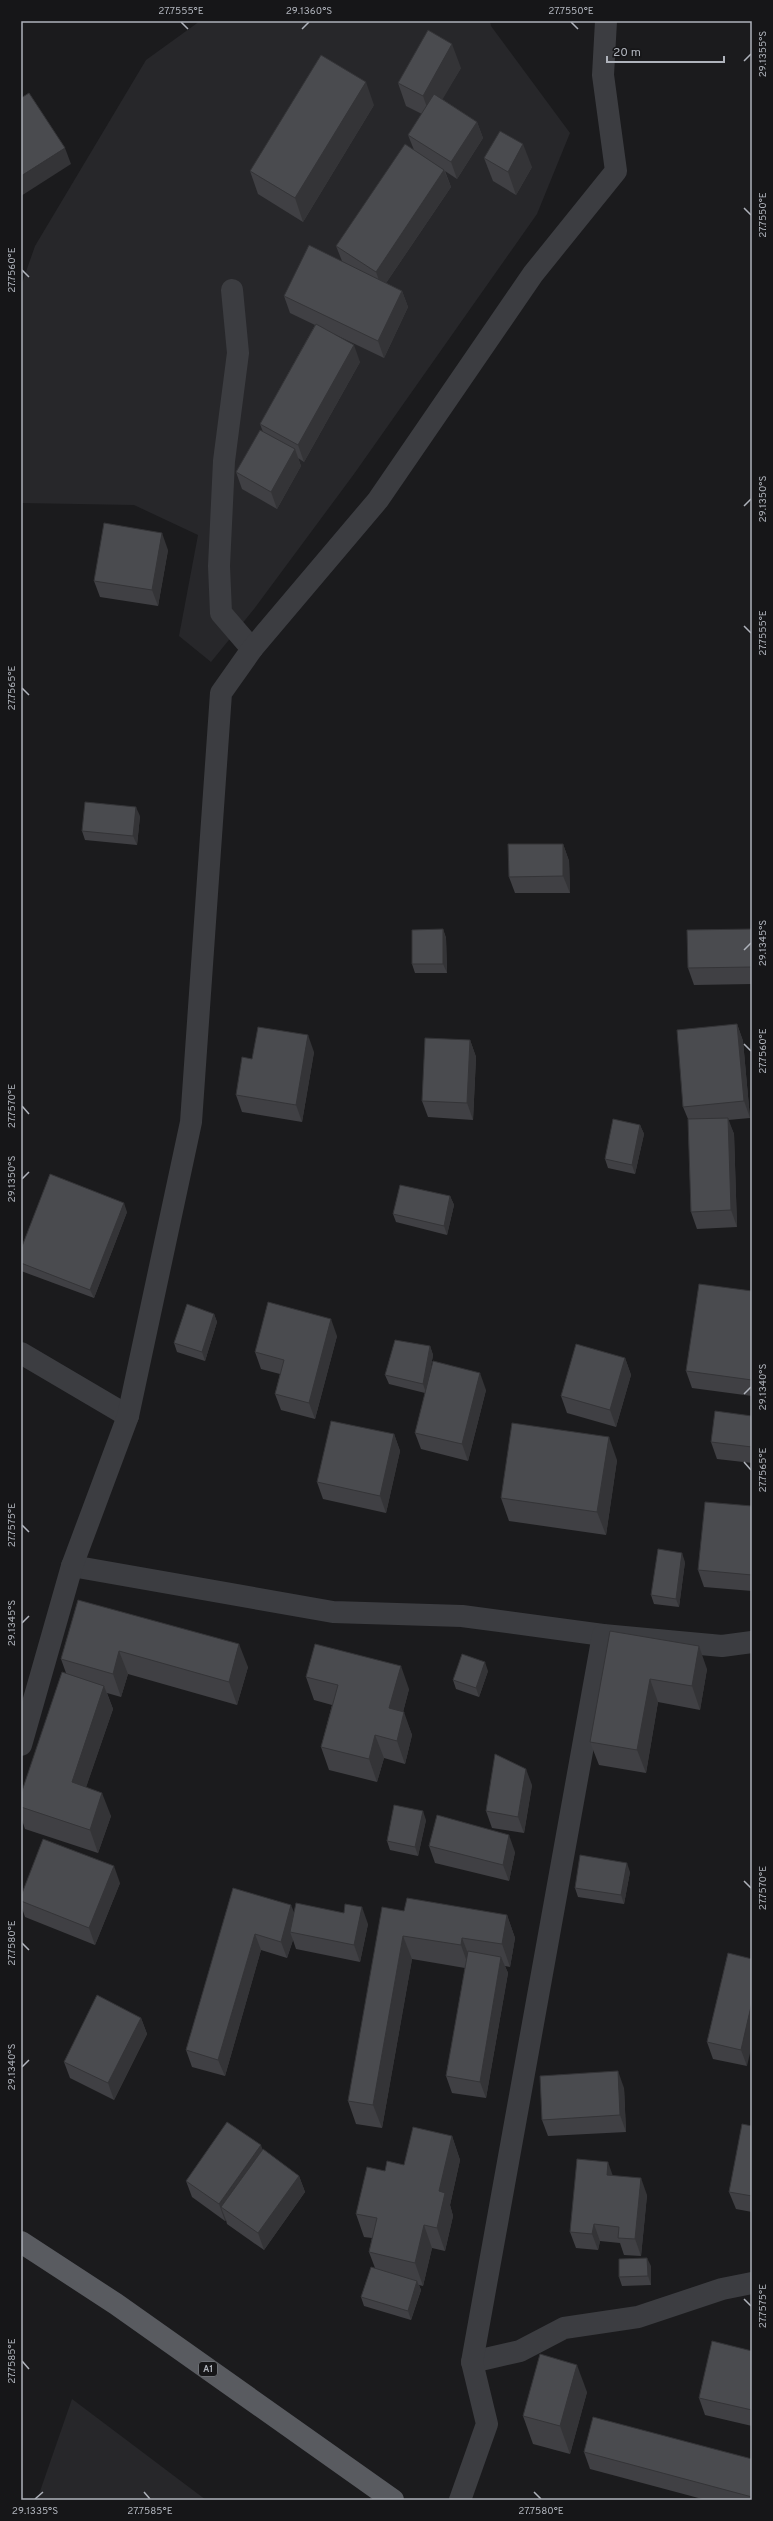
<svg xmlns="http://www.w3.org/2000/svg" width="773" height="2521" viewBox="0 0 773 2521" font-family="Overpass,sans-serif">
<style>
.built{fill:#27272a}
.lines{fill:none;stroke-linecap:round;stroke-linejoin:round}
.minor{stroke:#3c3d41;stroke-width:22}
.major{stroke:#595b60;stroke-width:22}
.wall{fill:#404044}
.shaded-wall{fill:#343437}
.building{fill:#4a4b4f;stroke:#343437}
.ticks{fill:none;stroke:#afb3bb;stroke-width:1.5}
.labels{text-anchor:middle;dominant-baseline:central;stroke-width:3.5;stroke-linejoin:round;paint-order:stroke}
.shield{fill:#161618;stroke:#81848a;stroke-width:1}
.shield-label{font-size:9px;font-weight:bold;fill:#afb3bb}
.neatline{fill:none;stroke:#afb3bb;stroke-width:1.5}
.ticks-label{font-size:10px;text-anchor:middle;fill:#afb3bb}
</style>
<rect width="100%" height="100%" fill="#1b1b1d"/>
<g class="built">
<polygon points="200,21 490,21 491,26 570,133 537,214 354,474 254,609 211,662 179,636 198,535 134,505 21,503 21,286 35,246 146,60"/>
<polygon points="72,2399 206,2500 37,2500"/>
</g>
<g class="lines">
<g class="minor">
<polyline points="232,290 238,353 224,461 219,566 221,613 252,649"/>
<polyline points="21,1353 128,1416"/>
<polyline points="72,1566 333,1612 462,1616 603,1635 722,1646 752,1642"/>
<polyline points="21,1745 72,1566 128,1416 191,1122 221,693 252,649 378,500 533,274 616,171 603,75 606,21"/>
<polyline points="472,2362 520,2351 564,2328 638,2317 722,2289 752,2283"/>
<polyline points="460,2500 487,2424 472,2362 603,1635"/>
</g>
<polyline class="major" points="21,2242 116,2304 393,2500"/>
</g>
<g class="wall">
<polygon points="461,68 442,99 477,122 483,138 457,179 445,171 451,187 386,283 402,291 408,307 384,358 334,334 360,362 304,462 298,458 301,466 277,509 242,489 236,472 263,432 260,424 315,325 290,313 284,296 342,261 336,246 414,150 408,135 422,114 406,106 398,83"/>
<polygon points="374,105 303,222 258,194 250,171"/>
<polygon points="484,158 532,167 516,195 493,181"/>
<polygon points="168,550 158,606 100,597 94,581"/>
<polygon points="140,816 137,845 85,840 82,831"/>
<polygon points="563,844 569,861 570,893 515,893 509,877"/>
<polygon points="443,929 446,938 447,973 415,973 412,964"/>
<polygon points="752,929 752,984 694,985 688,968"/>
<polygon points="737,1024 743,1041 750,1118 728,1120 734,1134 737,1227 697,1229 691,1212 688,1119 683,1107"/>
<polygon points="470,1040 476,1057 473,1120 428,1117 422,1101"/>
<polygon points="314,1052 302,1122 242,1112 236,1095 252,1059"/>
<polygon points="640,1125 644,1134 635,1174 608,1168 605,1159"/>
<polygon points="450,1196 454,1205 447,1235 396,1222 393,1214"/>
<polygon points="127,1212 94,1298 21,1271 21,1249"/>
<polygon points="752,1291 752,1396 692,1388 686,1371"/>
<polygon points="214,1314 217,1322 205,1361 177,1352 174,1343"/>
<polygon points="337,1336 315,1419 281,1410 275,1394 280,1374 261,1369 255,1352"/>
<polygon points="430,1346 433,1355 429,1377 486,1390 468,1461 421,1449 415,1433 425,1393 389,1384 385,1375"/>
<polygon points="625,1358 631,1375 616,1427 567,1413 561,1396"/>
<polygon points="752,1416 752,1463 717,1459 711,1442"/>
<polygon points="394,1434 400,1451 386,1513 323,1499 317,1482"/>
<polygon points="617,1460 606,1535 509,1521 501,1498"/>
<polygon points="752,1506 752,1591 704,1587 698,1570"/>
<polygon points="685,1562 679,1607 654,1604 651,1595"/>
<polygon points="78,1600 248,1667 237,1705 128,1674 121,1697 107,1693 113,1709 86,1787 111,1816 98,1853 25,1829 21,1817 21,1794 66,1673 61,1659"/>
<polygon points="610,1631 707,1669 700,1710 658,1702 646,1773 599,1765 590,1742"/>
<polygon points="488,1671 479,1697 456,1689 453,1680"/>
<polygon points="306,1677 409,1689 403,1712 412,1735 405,1764 384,1758 377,1782 329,1770 321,1747 332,1705 314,1700"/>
<polygon points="532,1785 524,1833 492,1828 486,1811"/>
<polygon points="426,1820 418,1856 390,1850 387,1841"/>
<polygon points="429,1846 515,1852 509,1881 435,1863"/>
<polygon points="630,1872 624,1904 578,1897 575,1888"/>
<polygon points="120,1883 95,1945 25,1917 21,1905 21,1896"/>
<polygon points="233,1888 294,1912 368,1924 360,1962 296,1949 293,1940 287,1958 261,1950 225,2076 192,2067 186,2050"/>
<polygon points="404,1911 507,1915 515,1938 510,1967 505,1966 508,1973 486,2098 452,2093 446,2076 465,1968 412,1959 382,2128 356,2124 348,2101"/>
<polygon points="728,1953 747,2066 713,2059 707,2042"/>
<polygon points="141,2018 147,2034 114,2100 70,2078 64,2062"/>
<polygon points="624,2088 626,2132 548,2136 542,2120"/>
<polygon points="752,2126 752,2212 736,2209 729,2192"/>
<polygon points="452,2136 460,2160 450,2205 453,2216 445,2251 432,2248 423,2286 419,2285 421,2290 411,2320 364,2306 361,2297 375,2268 369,2252 372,2238 364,2237 356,2214 385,2171 404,2165"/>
<polygon points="262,2150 299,2176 305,2192 264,2250 227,2224 226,2220 225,2221 192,2197 186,2181"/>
<polygon points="612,2175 647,2195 641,2256 624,2255 620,2243 600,2241 598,2250 576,2248 570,2232"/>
<polygon points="651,2266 651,2285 622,2286 619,2277"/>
<polygon points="752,2351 752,2426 705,2415 699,2398"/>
<polygon points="587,2392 570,2454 533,2444 523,2416"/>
<polygon points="584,2452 752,2459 752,2500 706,2500 590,2469"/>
</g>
<g class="shaded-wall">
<polygon points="452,44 461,68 431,119 423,96"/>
<polygon points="366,82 374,105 303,222 295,198"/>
<polygon points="477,122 483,138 457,179 451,162"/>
<polygon points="523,144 532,167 516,195 508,172"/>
<polygon points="65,148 71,164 21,196 21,176"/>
<polygon points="444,170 451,187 382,289 376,272"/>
<polygon points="402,291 408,307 384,358 378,341"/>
<polygon points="354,345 360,362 304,462 298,445"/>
<polygon points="295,449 301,466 277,509 271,492"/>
<polygon points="162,533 168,550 158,606 152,590"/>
<polygon points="136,807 140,816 137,845 133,836"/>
<polygon points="563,844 569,861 570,893 563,876"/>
<polygon points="443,929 446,938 447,973 443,964"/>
<polygon points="737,1024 743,1041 750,1118 744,1101"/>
<polygon points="308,1035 314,1052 302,1122 296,1105"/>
<polygon points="470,1040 476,1057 473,1120 467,1103"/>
<polygon points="728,1118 734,1134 737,1227 731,1210"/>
<polygon points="640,1125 644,1134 635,1174 632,1165"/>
<polygon points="450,1196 454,1205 447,1235 444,1226"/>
<polygon points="124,1203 127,1212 94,1298 90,1290"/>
<polygon points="214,1314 217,1322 205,1361 202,1352"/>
<polygon points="331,1319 337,1336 315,1419 309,1403"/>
<polygon points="430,1346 433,1355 426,1393 423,1384"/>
<polygon points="625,1358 631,1375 616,1427 610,1410"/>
<polygon points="480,1373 486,1390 468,1461 462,1444"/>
<polygon points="394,1434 400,1451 386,1513 380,1496"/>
<polygon points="609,1437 617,1460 606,1535 597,1512"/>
<polygon points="682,1553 685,1562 679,1607 676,1599"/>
<polygon points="239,1644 248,1667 237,1705 229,1682"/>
<polygon points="699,1646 707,1669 700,1710 692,1686"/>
<polygon points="119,1651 128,1674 121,1697 113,1674"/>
<polygon points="485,1662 488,1671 479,1697 476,1688"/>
<polygon points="401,1666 409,1689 398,1731 389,1708"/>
<polygon points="650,1679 658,1702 646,1773 637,1750"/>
<polygon points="104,1686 113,1709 80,1805 72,1782"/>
<polygon points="404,1712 412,1735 405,1764 397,1741"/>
<polygon points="375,1735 384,1758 377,1782 369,1759"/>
<polygon points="526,1769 532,1785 524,1833 518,1817"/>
<polygon points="102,1793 111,1816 98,1853 90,1830"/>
<polygon points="423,1811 426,1820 418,1856 415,1847"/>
<polygon points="509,1835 515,1852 509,1881 503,1865"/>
<polygon points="627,1863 630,1872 624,1904 621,1895"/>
<polygon points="114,1866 120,1883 95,1945 89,1928"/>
<polygon points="291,1905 298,1922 290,1932 293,1940 287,1958 281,1942"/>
<polygon points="362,1907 368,1924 360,1962 354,1945"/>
<polygon points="507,1915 515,1938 510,1967 502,1944"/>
<polygon points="255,1934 261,1950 225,2076 218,2060"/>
<polygon points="403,1936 412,1959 382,2128 373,2105"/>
<polygon points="462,1938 471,1961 469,1968 461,1945"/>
<polygon points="501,1957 508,1973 486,2098 480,2082"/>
<polygon points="752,2002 752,2045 747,2066 741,2050"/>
<polygon points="141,2018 147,2034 114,2100 108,2083"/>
<polygon points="618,2071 624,2088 626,2132 620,2115"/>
<polygon points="452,2136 460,2160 450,2205 453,2216 445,2251 437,2228 439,2191"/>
<polygon points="261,2145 267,2162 221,2207 226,2220 225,2221 219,2204"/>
<polygon points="608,2162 614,2179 607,2175"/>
<polygon points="299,2176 305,2192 264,2250 258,2233"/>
<polygon points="641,2178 647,2195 641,2256 635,2239"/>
<polygon points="594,2224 600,2241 598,2250 592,2234"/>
<polygon points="424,2225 432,2248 423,2286 415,2263"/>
<polygon points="647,2258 651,2266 651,2285 648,2276"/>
<polygon points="417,2281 421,2290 411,2320 408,2311"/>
<polygon points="577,2365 587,2392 570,2454 560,2426"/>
</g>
<g class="building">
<polygon points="428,30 452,44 423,96 398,83"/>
<polygon points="321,55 366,82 295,198 250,171"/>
<polygon points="29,93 65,148 21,176 21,98"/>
<polygon points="434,94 477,122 451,162 408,135"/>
<polygon points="500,131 523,144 508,172 484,158"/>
<polygon points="405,144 444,170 376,272 336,246"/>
<polygon points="309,245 402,291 378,341 284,296"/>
<polygon points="316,324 354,345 298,445 260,424"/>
<polygon points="260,430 295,449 271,492 236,472"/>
<polygon points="104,523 162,533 152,590 94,581"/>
<polygon points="85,802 136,807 133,836 82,831"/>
<polygon points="508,844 563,844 563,876 509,877"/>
<polygon points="443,929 443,964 412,964 412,930"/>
<polygon points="752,929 752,967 688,968 687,930"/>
<polygon points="737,1024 744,1101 683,1107 677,1030"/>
<polygon points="258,1027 308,1035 296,1105 236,1095 242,1057 252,1059"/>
<polygon points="425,1038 470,1040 467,1103 422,1101"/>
<polygon points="728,1118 731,1210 691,1212 688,1119"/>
<polygon points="613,1119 640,1125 632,1165 605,1159"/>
<polygon points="50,1174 124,1203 90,1290 21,1263 21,1249"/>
<polygon points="400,1185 450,1196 444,1226 393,1214"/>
<polygon points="699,1284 752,1291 752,1380 686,1371"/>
<polygon points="268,1302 331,1319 309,1403 275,1394 284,1360 255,1352"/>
<polygon points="187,1304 214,1314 202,1352 174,1343"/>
<polygon points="395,1340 430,1346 423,1384 385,1375"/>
<polygon points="576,1344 625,1358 610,1410 561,1396"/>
<polygon points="433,1361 480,1373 462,1444 415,1433"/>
<polygon points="715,1411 752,1416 752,1447 711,1442"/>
<polygon points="331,1421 394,1434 380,1496 317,1482"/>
<polygon points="512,1423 609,1437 597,1512 501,1498"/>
<polygon points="705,1502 752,1506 752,1575 698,1570"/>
<polygon points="658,1549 682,1553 676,1599 651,1595"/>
<polygon points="78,1600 239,1644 229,1682 119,1651 113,1674 61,1659"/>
<polygon points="610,1631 699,1646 692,1686 650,1679 637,1750 590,1742"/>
<polygon points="315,1644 401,1666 389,1708 404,1712 397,1741 375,1735 369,1759 321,1747 338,1685 306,1677"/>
<polygon points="462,1654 485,1662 476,1688 453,1680"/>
<polygon points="62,1672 104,1686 72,1782 102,1793 90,1830 21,1807 21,1794"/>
<polygon points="495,1754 526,1769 518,1817 486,1811"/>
<polygon points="394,1805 423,1811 415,1847 387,1841"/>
<polygon points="437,1815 509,1835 503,1865 429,1846"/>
<polygon points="43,1839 114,1866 89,1928 21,1901 21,1896"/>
<polygon points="580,1855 627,1863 621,1895 575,1888"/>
<polygon points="233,1888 291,1905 281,1942 255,1934 218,2060 186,2050"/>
<polygon points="407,1898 507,1915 502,1944 462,1938 461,1945 403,1936 373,2105 348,2101 382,1907 404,1911"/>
<polygon points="296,1903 344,1913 345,1904 362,1907 354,1945 290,1932"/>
<polygon points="468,1951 501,1957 480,2082 446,2076"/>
<polygon points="728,1953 752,1959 752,2002 741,2050 707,2042"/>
<polygon points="97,1995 141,2018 108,2083 64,2062"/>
<polygon points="618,2071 620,2115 542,2120 540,2076"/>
<polygon points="227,2122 261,2145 219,2204 186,2181"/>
<polygon points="742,2124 752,2126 752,2196 729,2192"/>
<polygon points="413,2127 452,2136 439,2191 445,2193 437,2228 424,2225 415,2263 369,2252 377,2218 356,2214 367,2167 385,2171 387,2161 404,2165"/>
<polygon points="263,2149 299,2176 258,2233 221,2207"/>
<polygon points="577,2159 608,2162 607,2175 641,2178 635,2239 618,2238 619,2227 594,2224 592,2234 570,2232"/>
<polygon points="647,2258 648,2276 619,2277 619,2259"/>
<polygon points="371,2267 417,2281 408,2311 361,2297"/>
<polygon points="712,2341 752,2351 752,2410 699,2398"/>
<polygon points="540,2354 577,2365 560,2426 523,2416"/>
<polygon points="593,2417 752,2459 752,2497 584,2452"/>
</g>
<path class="ticks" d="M181 22 188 29M571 22 578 29M302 29 309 22M744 61 751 54M744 208 751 215M22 270 29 277M744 506 751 499M744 626 751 633M22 688 29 695M744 950 751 943M744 1044 751 1051M22 1106 29 1114M22 1179 29 1172M744 1394 751 1387M744 1462 751 1470M22 1525 29 1532M22 1623 29 1616M744 1881 751 1888M22 1943 29 1950M22 2067 29 2060M744 2299 751 2306M22 2361 29 2369M144 2492 150 2499M534 2492 541 2499M35 2499 43 2492"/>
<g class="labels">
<rect class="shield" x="199" y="2362" width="18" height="14" rx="3"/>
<g class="shield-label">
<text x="208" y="2369">A1</text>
</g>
</g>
<rect width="773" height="2521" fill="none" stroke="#161618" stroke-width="44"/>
<path d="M607 56v6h117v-6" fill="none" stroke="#afb3bb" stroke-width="2"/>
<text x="613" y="56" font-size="12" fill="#afb3bb" stroke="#161618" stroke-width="3" paint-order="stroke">20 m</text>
<rect x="22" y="22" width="729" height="2477" class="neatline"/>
<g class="ticks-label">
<text x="181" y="14">27.7555°E</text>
<text x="309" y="14">29.1360°S</text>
<text x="571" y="14">27.7550°E</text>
<text transform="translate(762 54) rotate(-90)" y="4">29.1355°S</text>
<text transform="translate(762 215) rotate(-90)" y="4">27.7550°E</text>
<text transform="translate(11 270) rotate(-90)" y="4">27.7560°E</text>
<text transform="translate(762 499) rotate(-90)" y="4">29.1350°S</text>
<text transform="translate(762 633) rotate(-90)" y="4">27.7555°E</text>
<text transform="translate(11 688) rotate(-90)" y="4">27.7565°E</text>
<text transform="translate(762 943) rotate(-90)" y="4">29.1345°S</text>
<text transform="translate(762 1051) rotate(-90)" y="4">27.7560°E</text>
<text transform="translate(11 1106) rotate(-90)" y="4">27.7570°E</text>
<text transform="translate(11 1179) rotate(-90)" y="4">29.1350°S</text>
<text transform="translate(762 1387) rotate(-90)" y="4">29.1340°S</text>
<text transform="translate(762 1470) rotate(-90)" y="4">27.7565°E</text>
<text transform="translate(11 1525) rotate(-90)" y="4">27.7575°E</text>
<text transform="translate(11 1623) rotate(-90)" y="4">29.1345°S</text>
<text transform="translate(762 1888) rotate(-90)" y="4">27.7570°E</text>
<text transform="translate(11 1943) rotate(-90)" y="4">27.7580°E</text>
<text transform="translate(11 2067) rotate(-90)" y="4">29.1340°S</text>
<text transform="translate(762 2306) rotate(-90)" y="4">27.7575°E</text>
<text transform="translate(11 2361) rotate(-90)" y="4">27.7585°E</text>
<text x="35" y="2514">29.1335°S</text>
<text x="150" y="2514">27.7585°E</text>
<text x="541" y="2514">27.7580°E</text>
</g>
</svg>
